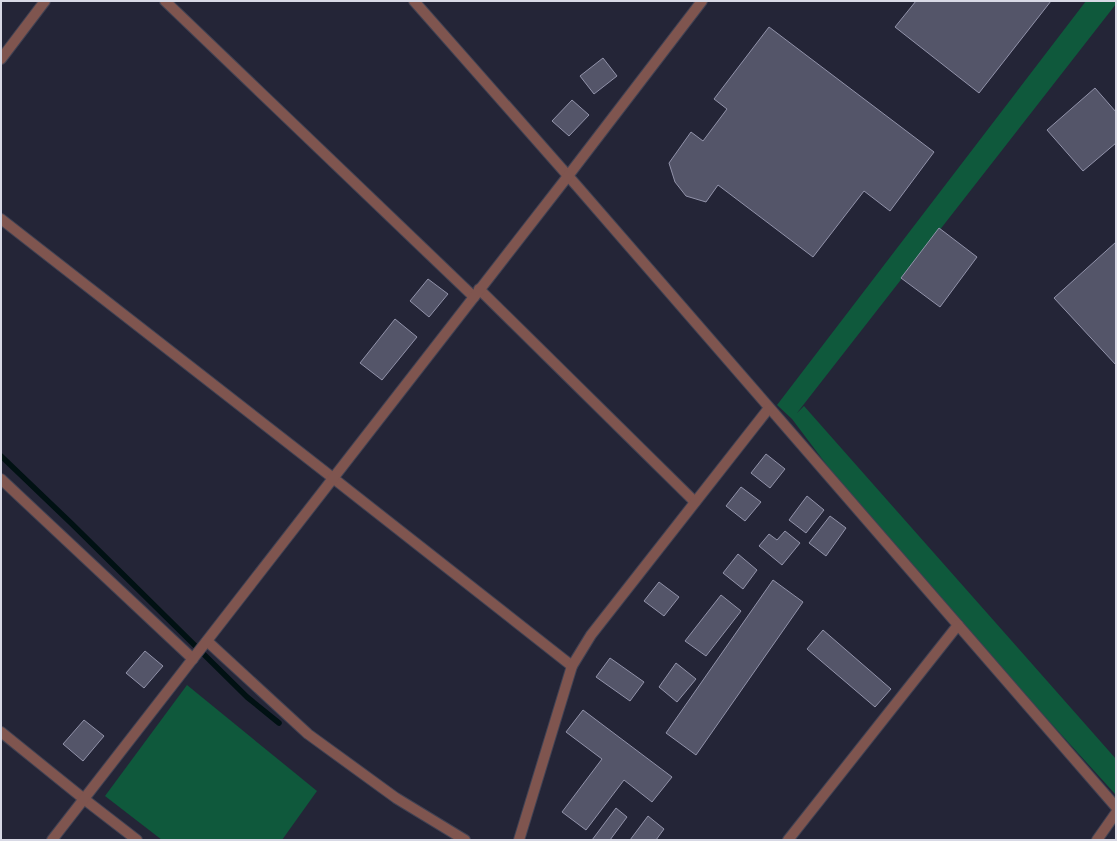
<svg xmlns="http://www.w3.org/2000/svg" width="1117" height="841" viewBox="0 0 1117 841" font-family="'Sofia Sans Condensed',sans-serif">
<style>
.green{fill:#0f593c}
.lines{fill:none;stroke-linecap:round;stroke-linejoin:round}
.stream{stroke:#011113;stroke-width:5.5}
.building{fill:#545569;stroke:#9293aa}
.minor-casing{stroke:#414253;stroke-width:12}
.minor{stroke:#7f554f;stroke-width:10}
</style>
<rect width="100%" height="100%" fill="#242537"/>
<g class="green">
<polygon points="1086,1 1116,1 1116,4 797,413 804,406 1116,759 1116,795 875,529 792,419 777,405"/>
<polygon points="187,685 317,791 282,840 162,840 105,796"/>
</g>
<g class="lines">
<polyline class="stream" points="1,456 72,524 247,697 279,723"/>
</g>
<g class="building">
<polygon points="916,1 1051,1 979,93 895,27"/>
<polygon points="769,27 934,152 890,211 864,191 813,257 718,185 706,202 686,196 675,182 669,163 691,132 703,141 727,109 714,99"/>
<polygon points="603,58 617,76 594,94 580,76"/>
<polygon points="1095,88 1116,112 1116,143 1083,171 1047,130"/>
<polygon points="572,100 589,115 569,136 552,121"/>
<polygon points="939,228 977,257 940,307 901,278"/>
<polygon points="1116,242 1116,365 1054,298"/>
<polygon points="428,279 448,294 429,317 410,301"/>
<polygon points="395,319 417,337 382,380 360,363"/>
<polygon points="766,454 785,469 770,488 751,473"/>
<polygon points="741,487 761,502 745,521 726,506"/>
<polygon points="807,496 824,510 806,533 789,520"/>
<polygon points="830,516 846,528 826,556 809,543"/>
<polygon points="785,531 800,543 782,565 759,546 769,534 777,540"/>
<polygon points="738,554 757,570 743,589 723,573"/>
<polygon points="773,580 803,602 696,755 666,733"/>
<polygon points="659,582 679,597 664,616 644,601"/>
<polygon points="721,595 741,611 706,656 685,641"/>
<polygon points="823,630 891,689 875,707 807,649"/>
<polygon points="145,651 163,666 144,688 126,673"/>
<polygon points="610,658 644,682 630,701 596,677"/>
<polygon points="676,663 696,679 677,702 659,687"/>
<polygon points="583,710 672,777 652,802 624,780 586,830 562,812 602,759 566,732"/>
<polygon points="84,720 104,736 83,761 63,744"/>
<polygon points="616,808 627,817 610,840 592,840"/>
<polygon points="648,816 664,829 656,840 630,840"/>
</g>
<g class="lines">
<g class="minor-casing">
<g id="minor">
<polyline points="165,1 474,297"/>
<polyline points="414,1 577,186 1116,807"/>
<polyline points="1,59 45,1"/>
<polyline points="1,219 333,478 572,666"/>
<polyline points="479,289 695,502"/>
<polyline points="1,479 193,659"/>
<polyline points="207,641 308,734 396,798 465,840"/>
<polyline points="1,732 84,799 137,840"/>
<polyline points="52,840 568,176 702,1"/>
<polyline points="519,840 572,666 591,635 769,408"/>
<polyline points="788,840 958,625"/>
<polyline points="1097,840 1116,813"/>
</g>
</g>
<use href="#minor" class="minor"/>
</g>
<rect width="1117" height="841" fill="none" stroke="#d8d9e5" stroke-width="4"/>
</svg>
